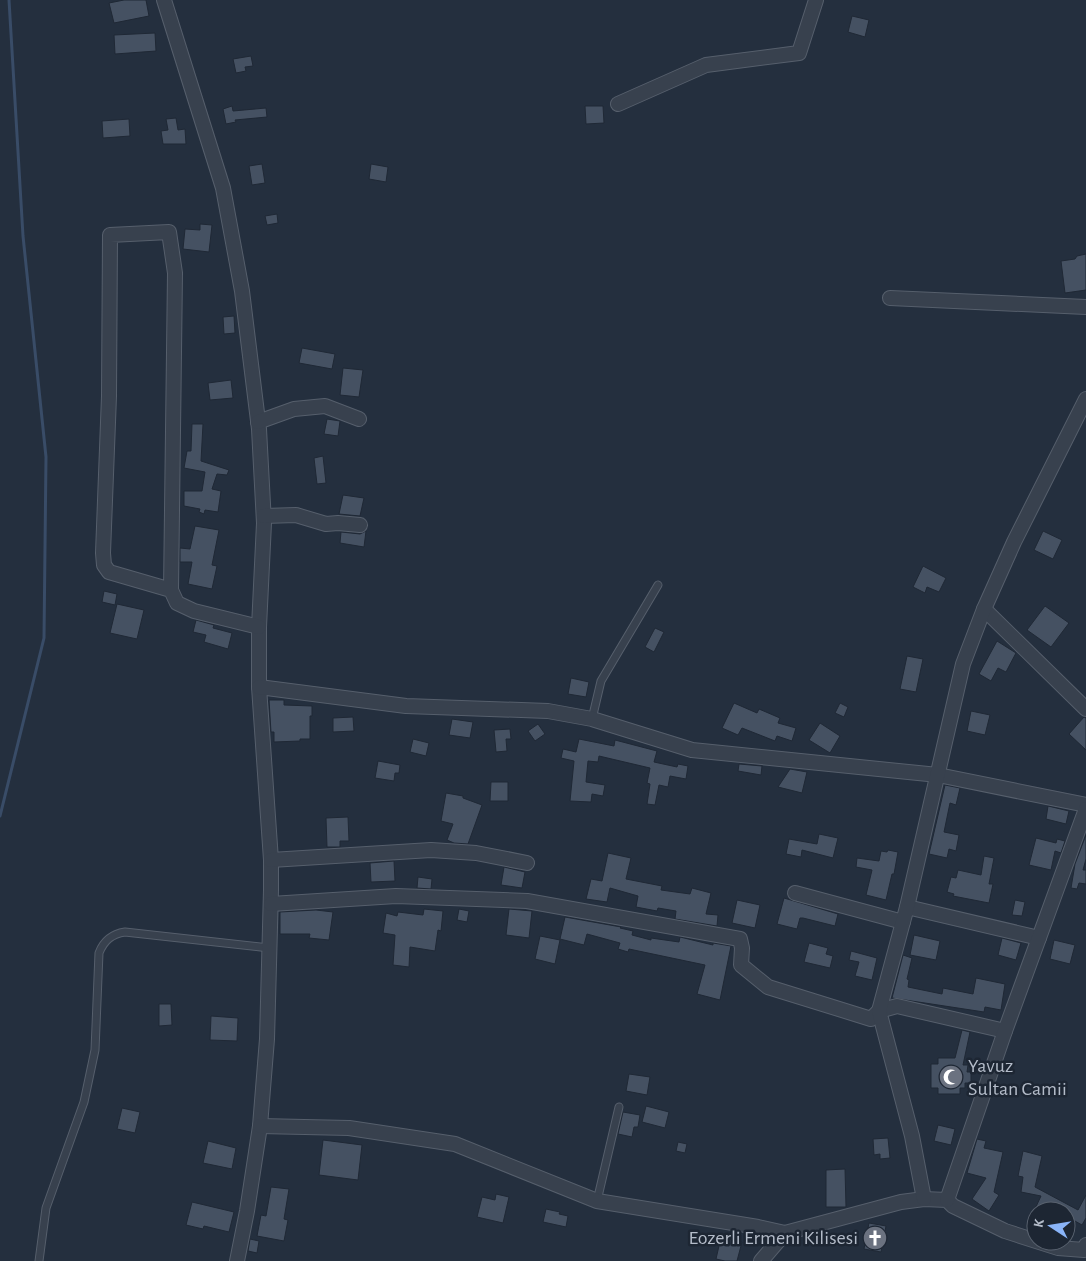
<svg xmlns="http://www.w3.org/2000/svg" width="1086" height="1261" viewBox="0 0 1086 1261" font-family="'Alegreya Sans',sans-serif">
<style>
.lines{fill:none;stroke-linecap:round;stroke-linejoin:round}
.stream{stroke:#394c67;stroke-width:3}
.building{fill:#455162;stroke:#1f2835}
.lane-casing{stroke:#565f6c;stroke-width:9}
.street-casing{stroke:#565f6c;stroke-width:16}
.lane{stroke:#38414e;stroke-width:7}
.street{stroke:#38414e;stroke-width:14}
.labels{text-anchor:middle;dominant-baseline:central;stroke-width:5;stroke-linejoin:round;paint-order:stroke}
.poi-label{font-size:20px;fill:#b4bcc9;stroke:#1d2633;text-anchor:start}
</style>
<rect width="100%" height="100%" fill="#242f3e"/>
<g class="lines">
<polyline class="stream" points="0,816 44,638 46,457 23,236 9,0"/>
</g>
<g class="building">
<polygon points="124,0 146,0 149,16 114,23 109,3"/>
<polygon points="852,16 869,20 865,37 848,32"/>
<polygon points="155,33 156,51 115,54 114,35"/>
<polygon points="251,56 253,66 245,67 246,71 236,73 233,59"/>
<polygon points="232,106 233,111 266,108 267,117 235,120 236,122 226,124 223,109"/>
<polygon points="585,106 603,106 604,123 586,124"/>
<polygon points="176,118 178,130 185,129 186,144 163,144 161,131 168,130 166,119"/>
<polygon points="129,119 130,136 103,138 102,121"/>
<polygon points="262,164 265,183 252,185 249,166"/>
<polygon points="371,164 388,167 386,182 369,179"/>
<polygon points="277,214 278,223 267,225 265,216"/>
<polygon points="200,224 212,225 209,252 183,249 185,229 200,230"/>
<polygon points="1086,254 1086,290 1065,293 1061,261 1075,259 1077,256"/>
<polygon points="234,316 235,333 224,334 223,317"/>
<polygon points="302,348 335,354 332,369 299,363"/>
<polygon points="343,368 363,370 359,397 340,395"/>
<polygon points="231,380 233,398 210,400 208,383"/>
<polygon points="327,419 340,421 338,436 324,434"/>
<polygon points="192,424 203,424 201,461 229,470 227,475 217,474 212,489 221,491 218,512 205,510 204,514 199,512 200,509 184,506 184,491 202,491 205,472 184,468 187,451 191,451"/>
<polygon points="323,456 326,483 317,484 314,458"/>
<polygon points="343,495 364,498 360,516 339,514"/>
<polygon points="195,526 219,530 212,565 217,566 212,589 188,584 192,562 180,562 180,548 190,549"/>
<polygon points="366,531 364,547 340,543 341,532 360,534"/>
<polygon points="1043,531 1062,540 1053,559 1034,550"/>
<polygon points="923,566 946,578 939,592 927,587 925,593 913,587"/>
<polygon points="104,591 117,594 115,605 102,602"/>
<polygon points="117,604 144,610 137,639 110,633"/>
<polygon points="1045,606 1069,623 1051,647 1027,630"/>
<polygon points="196,620 214,625 213,628 232,633 228,649 204,642 206,635 193,632"/>
<polygon points="655,628 664,632 654,652 645,647"/>
<polygon points="997,641 1016,653 1006,672 998,668 991,681 979,674"/>
<polygon points="907,656 923,659 916,692 900,689"/>
<polygon points="571,678 589,682 586,697 568,694"/>
<polygon points="269,700 284,700 284,705 312,706 312,716 310,716 310,739 300,739 300,741 274,742 274,732 271,732"/>
<polygon points="734,703 757,713 759,709 780,718 778,723 796,728 792,741 777,736 775,741 742,728 738,735 722,728"/>
<polygon points="840,703 848,707 844,717 835,713"/>
<polygon points="971,711 990,715 985,735 967,731"/>
<polygon points="353,717 354,731 333,732 333,718"/>
<polygon points="1084,717 1086,718 1086,750 1069,734"/>
<polygon points="452,719 473,722 470,738 449,735"/>
<polygon points="820,723 840,736 830,753 809,740"/>
<polygon points="538,724 545,734 535,741 528,731"/>
<polygon points="510,729 511,739 506,739 507,751 496,752 494,730"/>
<polygon points="413,739 429,743 426,756 410,752"/>
<polygon points="579,739 614,746 615,740 657,751 654,762 677,767 678,764 688,766 686,779 670,776 668,787 659,785 655,805 647,804 650,784 647,783 650,768 599,756 598,762 588,761 586,782 605,785 603,796 592,794 591,802 570,801 574,761 561,758 563,749 576,752"/>
<polygon points="378,761 400,765 399,773 395,773 394,781 375,778"/>
<polygon points="739,764 762,766 761,775 738,771"/>
<polygon points="790,769 807,772 802,793 778,787"/>
<polygon points="491,782 508,782 508,801 490,801"/>
<polygon points="945,785 960,788 956,805 950,803 944,832 959,835 956,851 949,849 947,858 929,854"/>
<polygon points="446,793 463,796 463,798 482,805 468,844 454,843 447,840 453,824 441,821"/>
<polygon points="1048,806 1069,811 1066,824 1046,819"/>
<polygon points="348,817 349,841 340,841 340,847 327,847 326,818"/>
<polygon points="819,834 838,838 833,858 802,850 801,857 786,854 789,839 817,844"/>
<polygon points="1086,835 1086,859 1083,870 1086,870 1086,884 1079,883 1077,889 1071,888 1075,864"/>
<polygon points="1036,838 1056,843 1057,839 1065,841 1061,853 1055,851 1051,870 1029,865"/>
<polygon points="888,850 898,852 894,874 892,874 886,900 866,895 872,870 856,867 857,858 879,861 881,851 887,852"/>
<polygon points="608,853 631,858 626,879 662,886 661,890 690,894 692,888 711,893 706,914 718,915 717,926 675,919 676,911 658,908 657,911 636,907 638,896 610,888 607,902 586,899 591,879 602,881"/>
<polygon points="984,856 994,858 989,884 993,884 989,903 953,896 954,894 947,892 951,877 956,878 958,870 981,875"/>
<polygon points="394,861 395,881 371,882 370,863"/>
<polygon points="504,867 525,872 522,888 501,885"/>
<polygon points="418,877 432,879 431,889 417,888"/>
<polygon points="784,898 838,914 835,926 803,918 800,918 797,929 777,924"/>
<polygon points="737,900 760,905 755,928 732,923"/>
<polygon points="1015,900 1025,902 1022,916 1012,915"/>
<polygon points="424,909 443,911 441,931 438,930 435,951 410,947 409,967 393,965 395,935 383,933 386,913 397,916 398,912 423,915"/>
<polygon points="459,909 469,911 467,922 457,920"/>
<polygon points="509,909 532,911 529,938 506,935"/>
<polygon points="316,910 333,912 329,940 309,938 310,934 280,934 280,912"/>
<polygon points="565,917 621,927 620,928 633,931 632,935 651,940 651,938 679,942 680,937 713,945 713,943 731,946 720,1000 697,994 705,965 629,949 628,952 618,949 620,943 587,934 584,945 560,939"/>
<polygon points="914,935 940,941 936,960 910,955"/>
<polygon points="540,936 560,940 555,964 535,959"/>
<polygon points="1002,938 1021,943 1016,960 998,955"/>
<polygon points="1054,940 1075,945 1070,964 1050,959"/>
<polygon points="809,943 828,948 826,954 833,956 830,968 804,962"/>
<polygon points="851,951 877,958 872,980 855,976 859,962 849,960"/>
<polygon points="903,955 912,958 907,979 909,980 908,987 942,994 943,988 973,994 976,978 1005,984 1001,1010 985,1007 984,1012 892,998"/>
<polygon points="159,1004 171,1004 172,1025 159,1026"/>
<polygon points="211,1016 238,1018 237,1041 210,1040"/>
<polygon points="962,1030 970,1032 963,1065 968,1065 967,1072 971,1072 971,1083 965,1083 965,1088 960,1088 960,1094 938,1094 938,1088 931,1088 931,1064 938,1064 938,1058 955,1058"/>
<polygon points="629,1074 650,1077 647,1095 626,1091"/>
<polygon points="646,1106 669,1112 665,1128 642,1122"/>
<polygon points="122,1108 140,1112 135,1133 117,1129"/>
<polygon points="623,1112 640,1115 638,1127 634,1127 632,1137 618,1134"/>
<polygon points="938,1125 955,1129 951,1145 934,1141"/>
<polygon points="888,1138 890,1158 880,1159 880,1154 874,1155 873,1139"/>
<polygon points="977,1139 986,1141 984,1148 1003,1152 994,1192 999,1195 989,1211 972,1199 986,1178 967,1173"/>
<polygon points="323,1140 362,1145 358,1180 319,1175"/>
<polygon points="208,1141 236,1148 232,1169 203,1163"/>
<polygon points="678,1142 687,1144 685,1153 676,1151"/>
<polygon points="1023,1151 1042,1156 1035,1187 1078,1210 1086,1195 1086,1218 1082,1225 1066,1216 1066,1211 1034,1211 1041,1196 1021,1192 1023,1177 1018,1176"/>
<polygon points="845,1169 846,1207 826,1207 826,1170"/>
<polygon points="271,1187 289,1189 284,1219 288,1220 284,1241 257,1236 261,1215 266,1216"/>
<polygon points="496,1194 509,1197 503,1223 477,1217 482,1197 495,1200"/>
<polygon points="192,1202 234,1212 229,1232 204,1226 203,1229 186,1225"/>
<polygon points="546,1209 560,1212 559,1214 568,1216 566,1227 543,1222"/>
<polygon points="869,1223 886,1226 881,1252 864,1249"/>
<polygon points="721,1237 742,1242 737,1261 725,1261 716,1259"/>
<polygon points="250,1239 259,1241 257,1253 248,1251"/>
</g>
<g class="lines">
<g class="lane-casing">
<g id="lane">
<polyline points="592,719 601,681 658,585"/>
<polyline points="597,1201 619,1107"/>
<path d="M39 1261 46 1208 84 1102 95 1050 99 953C104 940 112 934 125 932L269 948"/>
</g>
</g>
<g class="street-casing">
<g id="street">
<polyline points="164,0 223,188 242,291 259,429 264,523 259,627 259,687 271,860 271,890 267,1039 260,1126 247,1211 237,1261"/>
<polyline points="618,104 706,65 799,53 816,0"/>
<polyline points="890,298 1086,307"/>
<polyline points="258,422 294,409 325,406 359,419"/>
<polyline points="264,516 296,515 326,524 338,523 360,525"/>
<polyline points="171,590 175,273 169,232 110,235 109,396 103,553 104,565 109,572 171,590 177,603 194,611 259,627"/>
<polyline points="984,609 1086,709"/>
<polyline points="259,687 406,706 548,711 592,719 692,750 938,775 1086,805"/>
<polyline points="271,860 431,850 476,853 527,863"/>
<polyline points="795,893 903,922"/>
<polyline points="271,904 396,896 527,901 740,939 742,948 741,965 768,987 871,1019 879,1011 897,1006 1005,1031"/>
<polyline points="907,907 1039,938"/>
<polyline points="260,1126 349,1128 455,1144 597,1201 758,1227 785,1233 901,1202 924,1199 947,1200 953,1206 1005,1231 1058,1248 1084,1250 1086,1245"/>
<polyline points="924,1199 912,1136 879,1011 907,907 963,664 984,609 1014,542 1086,399"/>
<polyline points="947,1200 1005,1031 1086,809"/>
<polyline points="761,1261 785,1233"/>
</g>
</g>
<use href="#lane" class="lane"/>
<use href="#street" class="street"/>
</g>
<defs>
<g id="mosque-disc" transform="scale(1.25)"><circle r="9.5" fill="#6b7280" stroke="#1d2633"/><path d="M3.5-4.9A6 6 0 1 0 3.5 4.9A5 5 0 1 1 3.5-4.9Z" fill="#fff"/></g>
<g id="church-disc" transform="scale(1.25)"><circle r="9.5" fill="#6b7280" stroke="#1d2633"/><path d="M-1.2-6h2.4v3.5h3.3v2.4h-3.3V6h-2.4V-.1h-3.3v-2.4h3.3Z" fill="#fff"/></g>
</defs>
<g fill-rule="evenodd">
<use href="#mosque-disc" x="951" y="1077"/>
<use href="#church-disc" x="875" y="1238"/>
</g>
<g class="labels">
<g class="poi-label">
<text x="968" y="1066">Yavuz<tspan x="968" dy="23">Sultan Camii</tspan></text>
<text x="858" y="1238" text-anchor="end">Eozerli Ermeni Kilisesi</text>
</g>
</g>
<g transform="translate(1051 1226) rotate(282)"><circle r="24" fill="#1d2633" stroke="#59626f"/>
<path d="M0-4L9 19L0 12L-9 19Z" fill="#8ab4f8"/>
<text y="-8" font-size="14" font-weight="bold" text-anchor="middle" fill="#b4bcc9">K</text>
</g>
</svg>
